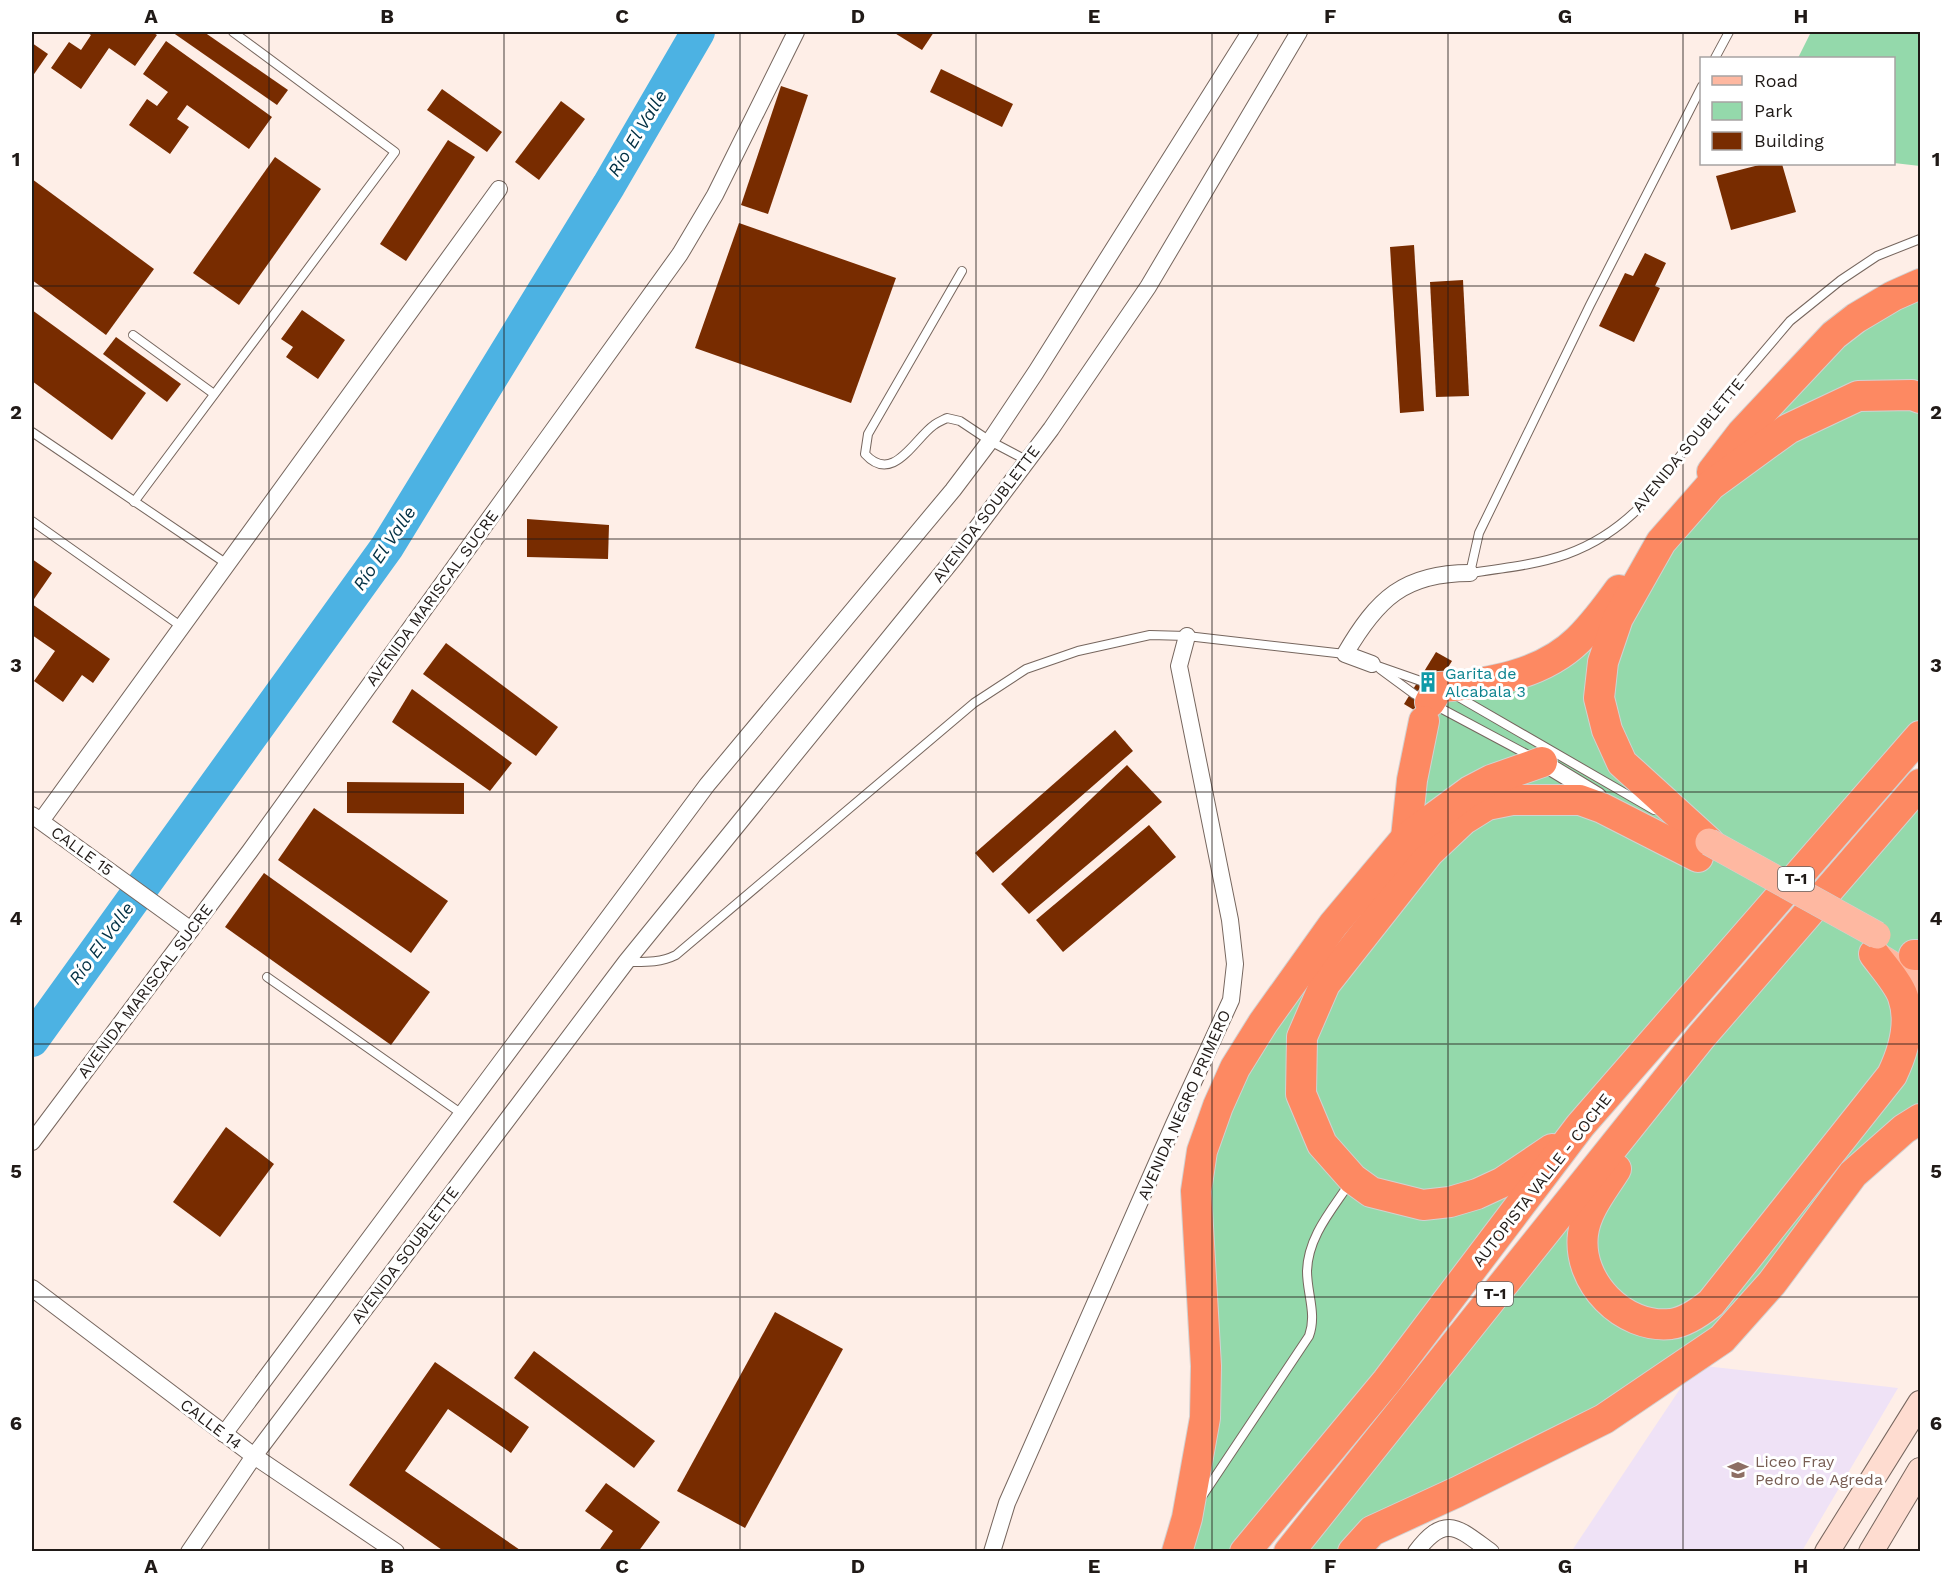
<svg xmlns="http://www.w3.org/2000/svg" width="1952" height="1583" viewBox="0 0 1952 1583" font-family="'Work Sans',sans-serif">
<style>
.education{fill:#efe2f6}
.green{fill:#94d9ab}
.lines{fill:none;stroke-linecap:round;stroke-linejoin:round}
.river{stroke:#4cb2e3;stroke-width:34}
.building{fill:#782c00}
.service-casing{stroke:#76665e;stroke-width:10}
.minor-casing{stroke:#76665e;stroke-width:18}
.secondary-casing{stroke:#76665e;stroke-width:26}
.primary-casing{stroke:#d2d1d1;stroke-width:28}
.motorway-casing{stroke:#d2d1d1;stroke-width:32}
.service{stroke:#fff;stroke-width:8}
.minor{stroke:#fff;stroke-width:16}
.secondary{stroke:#fedcd0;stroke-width:24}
.primary{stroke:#feb8a1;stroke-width:27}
.motorway{stroke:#fd8962;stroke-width:30}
.primary-bridge-casing{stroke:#d2d1d1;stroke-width:28;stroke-linecap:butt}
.primary-bridge{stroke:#feb8a1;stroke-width:27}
.grid{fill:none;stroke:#201a17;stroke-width:1.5;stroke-opacity:0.55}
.labels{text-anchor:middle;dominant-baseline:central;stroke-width:6;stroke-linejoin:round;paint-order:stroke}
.shield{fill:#fff;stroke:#635f5d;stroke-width:1.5}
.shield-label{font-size:15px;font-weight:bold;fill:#201a17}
.street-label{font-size:16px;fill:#201a17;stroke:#fff}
.culture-label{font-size:16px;fill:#0d838f;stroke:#fff;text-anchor:start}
.education-label{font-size:16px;fill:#785e54;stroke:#fff;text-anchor:start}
.water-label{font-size:18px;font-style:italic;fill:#002f43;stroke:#fff}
.neatline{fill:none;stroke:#201a17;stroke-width:2}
.grid-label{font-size:20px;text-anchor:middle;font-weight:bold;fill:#201a17}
</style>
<rect width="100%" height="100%" fill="#feeee7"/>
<polygon class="education" points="1696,1365 1898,1388 1802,1551 1571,1552"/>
<g class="green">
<polygon points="1811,32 1920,32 1920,166 1894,163 1894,58 1798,58"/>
<polygon points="1920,284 1920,736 1245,1551 1177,1552 1195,1466 1196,1191 1218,1106 1406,838 1430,702 1576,642 1786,385"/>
<polygon points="1920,784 1920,1119 1722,1339 1353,1551 1289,1552"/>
</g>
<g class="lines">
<polyline class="river" points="32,1040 387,547 609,185 698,32"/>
</g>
<g class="building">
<polygon points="86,32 152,32 157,35 135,66 109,48 81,89 51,68 69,42 81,50 91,35"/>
<polygon points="172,32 204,32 288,90 277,105"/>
<polygon points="893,32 934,32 922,50"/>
<polygon points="166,41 272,117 249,149 187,105 177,119 189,127 170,154 129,125 147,99 157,106 168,92 143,74"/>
<polygon points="32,43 48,54 32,77"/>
<polygon points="941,69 1013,104 1002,127 930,92"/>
<polygon points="781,86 808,95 768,214 741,205"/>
<polygon points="442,89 502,132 487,152 427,110"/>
<polygon points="561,101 585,119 539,180 515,162"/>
<polygon points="448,140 475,157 406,261 380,244"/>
<polygon points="275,157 321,189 239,305 193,273"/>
<polygon points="1763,164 1782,164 1796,212 1731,230 1716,176"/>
<polygon points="32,179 154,269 106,335 32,280"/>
<polygon points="739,223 896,278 851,403 695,348"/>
<polygon points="1414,245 1424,411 1400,413 1390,247"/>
<polygon points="1645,253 1666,263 1655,286 1660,288 1634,342 1599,326 1625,273 1633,276"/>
<polygon points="1463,280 1469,396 1436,397 1430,282"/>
<polygon points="32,310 146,393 112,440 32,381"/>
<polygon points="302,310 345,340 318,379 286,357 293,347 281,339"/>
<polygon points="116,337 181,384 167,402 103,354"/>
<polygon points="527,519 609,525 608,559 527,557"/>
<polygon points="32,559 52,573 32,602"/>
<polygon points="32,604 110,659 93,683 82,675 63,702 34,681 55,651 32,635"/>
<polygon points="446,643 558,727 536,756 423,674"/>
<polygon points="1436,652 1452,661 1419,713 1404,704"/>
<polygon points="412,689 512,763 490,791 392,722"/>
<polygon points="1115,730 1133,751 993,873 975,853"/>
<polygon points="1127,765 1162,802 1029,914 1001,884"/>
<polygon points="347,782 464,783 464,814 347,813"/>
<polygon points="314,808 448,901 411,953 278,860"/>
<polygon points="1149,825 1176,857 1063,952 1036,920"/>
<polygon points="264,873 430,992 391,1045 225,927"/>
<polygon points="226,1127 274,1164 220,1237 173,1202"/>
<polygon points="775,1312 843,1349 745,1528 677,1491"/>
<polygon points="534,1351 655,1441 634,1468 514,1378"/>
<polygon points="435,1362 529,1427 511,1453 448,1409 405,1471 523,1552 445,1552 349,1485"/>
<polygon points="606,1483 660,1522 638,1552 598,1552 613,1531 585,1511"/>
</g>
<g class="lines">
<g class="service-casing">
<g id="service">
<polyline points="1715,58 1729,32"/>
<path d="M1702 86 1590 305 1479 533 1470 573C1541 563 1588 559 1641 506L1738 382 1790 321 1841 280 1877 256 1920 239"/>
<path d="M962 271 868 434 865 454C893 485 914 439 934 425 938 422 943 420 947 418L960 421 990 441 1028 461"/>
<polyline points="133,335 214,394"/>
<polyline points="32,432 227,564"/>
<polyline points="134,502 395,152 233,32"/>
<polyline points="32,521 182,627"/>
<polyline points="1372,664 1435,686"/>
<polyline points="1380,669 1414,694 1532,757"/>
<polyline points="1455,695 1654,810"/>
<path d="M627 962C644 962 660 963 676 955L974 703 1026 669 1078 651 1150 635 1187 636 1345 654"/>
<polyline points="267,977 462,1114"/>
<path d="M1203 1495 1309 1336C1317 1314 1307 1294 1307 1271 1308 1237 1331 1211 1349 1184"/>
</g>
</g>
<g class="minor-casing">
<g id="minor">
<path d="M1372 664 1345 654C1377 599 1404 573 1470 573"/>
<polyline points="1542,762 1598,796"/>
<polyline points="32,815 191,930"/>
<polyline points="41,821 499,189"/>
<polyline points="32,1142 250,851 680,254 715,195 796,32"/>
<polyline points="32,1288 254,1456 396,1552"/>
<polyline points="224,1434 707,785 953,490 990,441 1036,372 1250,32"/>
<polyline points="189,1552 254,1456 626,962 955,557 1051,429 1148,287 1299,32"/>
<polyline points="992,1552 1007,1503 1174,1124 1231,1000 1235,964 1230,920 1179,666 1187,636"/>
<path d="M1416 1552C1446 1512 1459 1529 1491 1552"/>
</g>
</g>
<g class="secondary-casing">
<g id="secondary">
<polyline points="1827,1552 1920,1403"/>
<polyline points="1871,1552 1920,1470"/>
</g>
</g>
<g class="primary-casing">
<polyline id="primary" points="1876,955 1920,982"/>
</g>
<g class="motorway-casing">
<g id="motorway">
<polyline points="1712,472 1742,433 1834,335 1856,318 1893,296 1920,284"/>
<path d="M1430 702 1439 687C1487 684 1542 675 1578 640 1593 625 1606 608 1619 590"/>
<polyline points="1406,838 1412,780 1424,721"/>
<polyline points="1709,842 1622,763 1607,730 1599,698 1603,662 1618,618 1661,542 1711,485 1788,429 1858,396 1912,395 1920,398"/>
<polyline points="1914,955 1920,955"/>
<polyline points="1552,1149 1503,1182 1477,1194 1450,1202 1423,1205 1371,1192 1353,1179 1322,1144 1301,1094 1302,1037 1325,984 1429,852 1463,820 1487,805 1512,800 1580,800 1602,808 1698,857"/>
<path d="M1616 1169C1603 1190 1586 1210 1583 1234 1577 1282 1623 1329 1671 1324 1686 1322 1700 1312 1711 1303L1892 1075C1903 1052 1912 1023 1903 997 1899 984 1882 965 1874 954"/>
<polyline points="1177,1552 1187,1518 1205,1418 1206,1366 1196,1191 1202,1151 1218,1106 1235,1068 1263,1023 1333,925 1406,838 1470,791 1491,780 1542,762"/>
<polyline points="1245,1552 1387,1381 1580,1126 1920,736"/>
<polyline points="1289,1552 1701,1037 1920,784"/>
<polyline points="1353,1552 1372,1531 1457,1492 1604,1419 1722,1339 1772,1283 1853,1174 1904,1129 1920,1119"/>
</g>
</g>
<use href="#service" class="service"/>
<use href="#minor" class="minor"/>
<use href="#secondary" class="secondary"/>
<use href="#primary" class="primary"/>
<use href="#motorway" class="motorway"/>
<g class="primary-bridge-casing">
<polyline id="primary-bridge" points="1709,842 1877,935"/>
</g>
<use href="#primary-bridge" class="primary-bridge"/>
</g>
<path class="grid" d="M269 32V1552M504 32V1552M740 32V1552M976 32V1552M1212 32V1552M1448 32V1552M1683 32V1552M32 286H1920M32 539H1920M32 792H1920M32 1044H1920M32 1297H1920"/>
<defs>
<g id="building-bare" transform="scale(1.62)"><path d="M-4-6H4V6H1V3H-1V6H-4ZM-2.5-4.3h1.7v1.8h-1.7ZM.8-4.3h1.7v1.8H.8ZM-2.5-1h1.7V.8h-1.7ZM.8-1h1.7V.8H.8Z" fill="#0f9aa8" stroke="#fff" stroke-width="2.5" paint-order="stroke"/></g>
<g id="school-bare" transform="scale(1.62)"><path d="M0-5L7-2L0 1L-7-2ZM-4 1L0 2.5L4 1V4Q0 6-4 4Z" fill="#8d6e63" stroke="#fff" stroke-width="2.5" paint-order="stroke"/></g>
</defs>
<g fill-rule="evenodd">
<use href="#building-bare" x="1428" y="682"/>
<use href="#school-bare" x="1738" y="1470"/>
</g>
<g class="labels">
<g class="shield">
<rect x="1778" y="867" width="36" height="24" rx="4.5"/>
<rect x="1477" y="1282" width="36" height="24" rx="4.5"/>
</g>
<g class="shield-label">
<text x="1796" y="879">T-1</text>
<text x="1495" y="1294">T-1</text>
</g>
<g class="street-label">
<text transform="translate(1688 445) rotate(-51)">AVENIDA SOUBLETTE</text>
<text transform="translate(986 514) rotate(-53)">AVENIDA SOUBLETTE</text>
<text transform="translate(432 598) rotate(-54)">AVENIDA MARISCAL SUCRE</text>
<text transform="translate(82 851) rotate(36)">CALLE 15</text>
<text transform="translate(145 991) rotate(-53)">AVENIDA MARISCAL SUCRE</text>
<text transform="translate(1184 1105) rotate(-66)">AVENIDA NEGRO PRIMERO</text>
<text transform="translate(1542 1180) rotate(-52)">AUTOPISTA VALLE - COCHE</text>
<text transform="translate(405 1255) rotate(-53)">AVENIDA SOUBLETTE</text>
<text transform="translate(211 1424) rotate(37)">CALLE 14</text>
</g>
<g class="culture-label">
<text x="1445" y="673">Garita de<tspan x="1445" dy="18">Alcabala 3</tspan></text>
</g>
<g class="education-label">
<text x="1755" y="1461">Liceo Fray<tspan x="1755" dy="18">Pedro de Agreda</tspan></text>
</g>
<g class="water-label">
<text transform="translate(637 133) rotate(-59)">Río El Valle</text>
<text transform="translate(384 548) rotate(-56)">Río El Valle</text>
<text transform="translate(101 943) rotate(-54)">Río El Valle</text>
</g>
</g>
<rect width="1952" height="1583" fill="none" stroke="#ffffff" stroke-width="66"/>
<rect x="1700" y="57" width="195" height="108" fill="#ffffff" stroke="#a6a3a2" stroke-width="1.5"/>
<rect x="1712" y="76" width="30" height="9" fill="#feb8a1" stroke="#a6a3a2" stroke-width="1.5"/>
<text x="1754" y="87" font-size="18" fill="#201a17">Road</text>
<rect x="1712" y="102" width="30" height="18" fill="#94d9ab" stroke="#a6a3a2" stroke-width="1.5"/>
<text x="1754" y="117" font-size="18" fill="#201a17">Park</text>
<rect x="1712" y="132" width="30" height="18" fill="#782c00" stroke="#a6a3a2" stroke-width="1.5"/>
<text x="1754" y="147" font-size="18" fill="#201a17">Building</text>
<rect x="33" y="33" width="1886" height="1517" class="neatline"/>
<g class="grid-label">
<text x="151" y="23">A</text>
<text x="387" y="23">B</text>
<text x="622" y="23">C</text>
<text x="858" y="23">D</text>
<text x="1094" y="23">E</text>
<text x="1330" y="23">F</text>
<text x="1565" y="23">G</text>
<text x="1801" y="23">H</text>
<text x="16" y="166">1</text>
<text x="1936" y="166">1</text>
<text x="16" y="419">2</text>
<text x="1936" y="419">2</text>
<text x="16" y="672">3</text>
<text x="1936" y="672">3</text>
<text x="16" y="925">4</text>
<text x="1936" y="925">4</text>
<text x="16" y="1178">5</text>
<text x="1936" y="1178">5</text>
<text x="16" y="1430">6</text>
<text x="1936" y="1430">6</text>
<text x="151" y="1573">A</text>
<text x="387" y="1573">B</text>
<text x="622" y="1573">C</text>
<text x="858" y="1573">D</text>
<text x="1094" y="1573">E</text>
<text x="1330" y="1573">F</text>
<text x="1565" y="1573">G</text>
<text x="1801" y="1573">H</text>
</g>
</svg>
